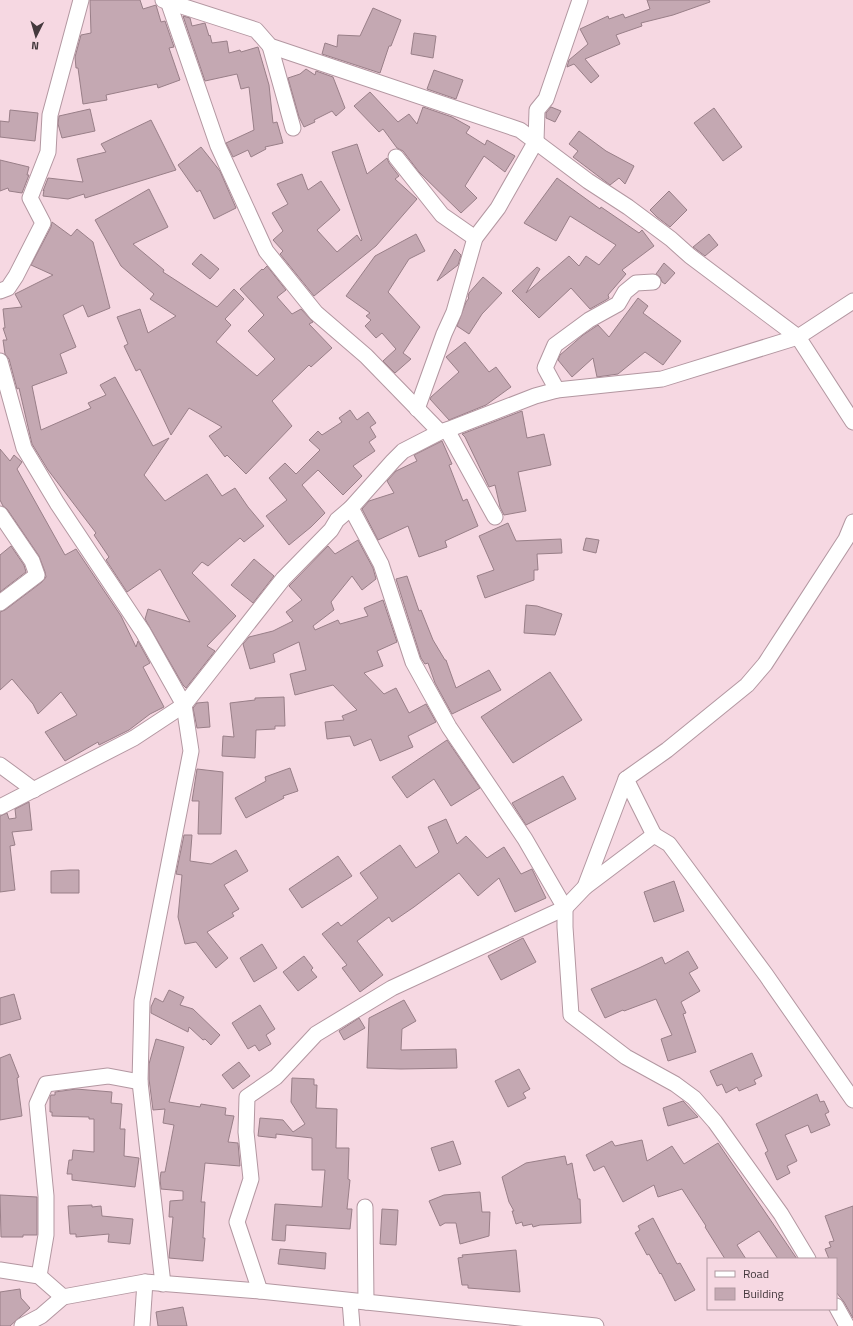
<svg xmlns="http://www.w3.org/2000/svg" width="853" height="1326" viewBox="0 0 853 1326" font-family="'Titillium Web',sans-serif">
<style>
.building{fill:#c4a8b2;stroke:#997f88}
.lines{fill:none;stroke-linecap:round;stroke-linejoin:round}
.street-casing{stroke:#b397a1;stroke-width:17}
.street{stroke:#fff;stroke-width:15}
</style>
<rect width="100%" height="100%" fill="#f6d8e2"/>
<g class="building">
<polygon points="90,0 140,0 143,9 156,5 161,22 165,21 174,47 169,48 180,80 158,88 157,84 106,95 107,100 83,104 78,68 76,68 75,57 81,35 91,33"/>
<polygon points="647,0 709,0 710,2 673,15 641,23 642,26 616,35 620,44 585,59 599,76 591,83 574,64 567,67 569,60 588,44 580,29 608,16 609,19 623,14 625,18 650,9"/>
<polygon points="373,8 401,20 391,46 389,46 380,73 322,54 325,43 337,47 338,35 360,36"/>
<polygon points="183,16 190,18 192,26 205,23 209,36 210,35 212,43 227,41 229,53 240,50 241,52 258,47 269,85 273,123 277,122 283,143 265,147 266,149 251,157 248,150 233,157 226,143 254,130 249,87 241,89 237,74 205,81"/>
<polygon points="414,33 436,36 433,58 411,54"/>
<polygon points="306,69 315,75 316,71 333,77 345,108 336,116 332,111 314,120 315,122 304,127 299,117 288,78 300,74"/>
<polygon points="434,70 463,80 456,99 427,89"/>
<polygon points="370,92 398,122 409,114 417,124 423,107 452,117 470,127 466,133 485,145 487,140 515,156 505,172 484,156 465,186 477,198 461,213 419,172 403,151 397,148 383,129 379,132 354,106"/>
<polygon points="551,107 561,111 555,122 546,118 546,113"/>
<polygon points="714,108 742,147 723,161 694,123"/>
<polygon points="90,109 95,131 62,138 58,124 59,116"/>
<polygon points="10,110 38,113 35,141 0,137 0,121 9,122"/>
<polygon points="151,120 176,170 85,198 84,194 68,199 43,196 44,190 43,191 48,178 83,182 77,159 106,152 101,144"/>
<polygon points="579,131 606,151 634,166 625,184 619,178 610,185 573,157 578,151 569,144"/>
<polygon points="357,144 367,174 387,158 389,163 399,176 395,179 417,199 376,246 314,296 280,254 283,251 273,240 283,231 272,213 288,204 277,184 302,174 308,190 321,181 340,210 317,230 337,252 357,235 361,241 362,240 332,152"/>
<polygon points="201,147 220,171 236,208 214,219 200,190 197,192 178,165"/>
<polygon points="0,160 29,167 27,175 29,175 22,193 9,191 8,188 0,191"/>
<polygon points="557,178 600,209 601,207 639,233 642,230 654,246 622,270 626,274 608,295 609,298 606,300 590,309 571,288 539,318 512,291 537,267 540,269 526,293 569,256 579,266 586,256 599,265 616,245 570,216 556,241 524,223"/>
<polygon points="149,189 168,227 133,244 164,270 163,272 217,307 234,289 244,299 225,319 231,325 216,342 257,376 275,359 248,331 264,315 240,289 262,269 263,270 267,266 286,290 277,297 292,314 301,309 313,322 309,324 332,348 311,367 309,365 272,401 292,426 246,474 227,455 225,457 209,436 222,427 189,408 171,435 140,369 136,371 124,346 128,344 117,317 140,309 148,333 176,316 150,299 154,294 121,266 95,220"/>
<polygon points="669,191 687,210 670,227 657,217 650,210"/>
<polygon points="52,222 71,236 77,229 93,242 110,308 88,317 83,305 63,315 76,347 60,354 67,373 32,386 41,430 91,408 88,403 106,395 100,385 115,377 153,446 169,438 144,475 165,501 207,474 222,496 235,488 248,507 264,526 244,542 240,538 208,566 202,562 192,573 236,616 207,646 215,651 186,688 183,685 145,619 148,609 190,622 160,569 127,592 106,560 109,557 94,535 96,533 48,470 32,444 19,388 17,389 9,359 5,354 3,340 7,340 3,328 5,328 3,309 22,307 15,294 53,275 31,265 51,227"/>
<polygon points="416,234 425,251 409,259 388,292 420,327 403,353 411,359 395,373 383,361 396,349 382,333 376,338 365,326 371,320 366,316 370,313 346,296 375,256"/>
<polygon points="709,234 718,245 705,256 693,247"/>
<polygon points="455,249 461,255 458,265 437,281"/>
<polygon points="201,254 219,269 210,279 192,264"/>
<polygon points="664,263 675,273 665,284 662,282 660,277 656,274"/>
<polygon points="483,277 502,293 482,314 469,334 457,326 466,302 469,298 468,297 469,293"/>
<polygon points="638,298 648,306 643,313 681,341 663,365 645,352 618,374 597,377 593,358 572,377 558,360 560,355 583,335 598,325 609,337"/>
<polygon points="465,342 489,372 496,367 511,387 486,405 449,420 430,399 431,397 459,372 446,357"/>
<polygon points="350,410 357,420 368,412 376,423 370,427 376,437 369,442 375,451 353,466 362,476 343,495 318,470 302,485 325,513 311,527 289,545 266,516 287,500 269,478 285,463 296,474 320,450 309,440 318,431 322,435 342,422 339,418"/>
<polygon points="522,411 527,438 544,434 551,465 518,472 526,511 504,515 500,507 495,485 489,487 465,437 462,434"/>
<polygon points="442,441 452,464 449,465 463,501 467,499 478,526 445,541 447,547 419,557 408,526 378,540 362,509 369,501 394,493 387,481 396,471 417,461 414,455"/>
<polygon points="0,449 10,461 14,455 22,462 17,469 65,555 76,549 121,616 136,647 138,641 150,663 143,667 164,707 150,714 129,730 99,745 98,742 65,761 45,732 77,715 61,692 38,714 33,704 12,679 0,690 0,612 5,610 42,582 46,577 45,572 39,556 7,509 3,506 0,500"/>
<polygon points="508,523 516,541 561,539 562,553 537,554 538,570 534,570 534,580 485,598 477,576 494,570 479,536"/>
<polygon points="586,538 599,540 596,553 583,550"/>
<polygon points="358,540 373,568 376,579 362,590 352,576 331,602 334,610 313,626 315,630 338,620 340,624 368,616 364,608 383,600 397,642 377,651 383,666 364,673 384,694 396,688 409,713 426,704 436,722 408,736 413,747 380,761 371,739 354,746 350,736 327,739 325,722 344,720 342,716 357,710 333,685 295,695 290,674 306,670 299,642 273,654 275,662 250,669 243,644 249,637 273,631 293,621 286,612 302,600 289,586 290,585 328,546 335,554"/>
<polygon points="11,546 24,565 26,572 0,592 0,555"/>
<polygon points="254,559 274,576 253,603 231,585"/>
<polygon points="407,576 419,611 421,610 433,640 445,660 446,660 456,688 489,670 501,690 452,714 435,683 428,663 425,664 421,658 396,579"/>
<polygon points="526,605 537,606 562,614 555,635 524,633"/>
<polygon points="550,672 582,720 513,763 481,717"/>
<polygon points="284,697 285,726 275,726 275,729 256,730 255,758 222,756 223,736 234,737 230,703 255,700 255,698"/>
<polygon points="208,702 210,727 197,728 193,708 197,703"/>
<polygon points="447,740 480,788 451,806 434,779 407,798 392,777"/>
<polygon points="290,768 298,791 283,796 284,798 246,818 235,798 266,781 265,777"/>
<polygon points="197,769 223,772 221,834 198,834 199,801 192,801"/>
<polygon points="563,776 576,799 526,825 512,803"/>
<polygon points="29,802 32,830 12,832 15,845 10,846 15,890 0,892 0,816 7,813 9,819 16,818 15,809"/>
<polygon points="446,819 457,844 466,836 487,858 504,847 521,874 532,869 546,898 515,912 499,878 478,896 459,873 414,907 392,922 389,917 357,941 383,975 360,992 342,968 347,965 322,934 338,922 341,926 378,898 360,873 400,845 416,868 437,854 439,852 428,827"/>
<polygon points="184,835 192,835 190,861 211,864 236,850 248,871 224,885 239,909 232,913 234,916 207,932 228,958 216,968 196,942 185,944 178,917 182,875 176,874"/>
<polygon points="338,856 352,876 302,908 289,889"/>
<polygon points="70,870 79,870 79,893 51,893 51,871"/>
<polygon points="674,881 684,911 654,922 644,892"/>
<polygon points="523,938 536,962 501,980 488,956"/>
<polygon points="262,944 277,968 254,982 240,958"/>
<polygon points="688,951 698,968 689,973 700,991 681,1002 686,1013 683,1014 696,1052 668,1061 661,1039 672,1035 656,999 624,1011 623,1010 605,1018 591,989 639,968 662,957 665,964"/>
<polygon points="304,956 313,968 311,970 317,977 298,991 283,972"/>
<polygon points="169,990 184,997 180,1005 193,1009 220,1035 211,1045 205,1039 203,1040 189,1027 188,1032 151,1013 151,1007 155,998 163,1002"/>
<polygon points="14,994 21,1019 0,1025 0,998"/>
<polygon points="404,1000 416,1021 402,1029 401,1050 456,1049 457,1068 401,1069 367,1068 369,1018"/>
<polygon points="260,1005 275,1029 266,1035 271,1044 259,1051 255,1045 248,1049 232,1023"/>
<polygon points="359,1018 365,1028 344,1040 339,1031"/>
<polygon points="156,1039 184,1047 169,1102 200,1107 201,1104 226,1108 225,1115 234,1116 228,1142 238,1143 240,1166 205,1163 201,1202 205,1202 203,1238 205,1238 203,1261 169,1258 173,1217 169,1217 170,1201 183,1200 183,1191 161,1189 160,1179 161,1172 165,1172 174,1125 163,1123 165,1109 153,1110 149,1079 149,1064"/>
<polygon points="752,1053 762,1076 754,1080 756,1084 739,1091 737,1087 726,1093 722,1084 717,1086 710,1071"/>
<polygon points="10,1054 19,1077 17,1078 22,1116 0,1120 0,1058"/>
<polygon points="239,1062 250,1076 233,1089 222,1075"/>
<polygon points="519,1069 530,1089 523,1093 526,1098 508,1107 495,1081"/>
<polygon points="292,1078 314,1079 314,1085 317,1085 316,1108 337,1109 336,1148 349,1148 348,1179 350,1180 347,1209 352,1209 350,1229 286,1225 285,1241 272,1240 275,1204 322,1207 325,1170 312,1170 312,1138 276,1134 276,1138 258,1136 260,1118 283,1120 293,1132 305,1124 291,1102"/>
<polygon points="76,1089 112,1092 111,1103 122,1104 120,1129 125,1129 124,1156 139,1158 135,1187 72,1180 72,1174 67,1174 69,1160 72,1160 73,1150 94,1152 94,1119 89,1119 89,1117 52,1116 52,1112 50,1112 50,1097 51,1095 55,1095 55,1092"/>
<polygon points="817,1094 820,1102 824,1101 829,1112 825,1114 830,1125 811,1133 808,1125 785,1135 797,1161 787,1166 790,1173 777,1180 765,1153 768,1151 756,1124"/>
<polygon points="683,1101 698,1117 668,1126 663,1108"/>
<polygon points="642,1140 647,1161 672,1146 684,1164 718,1143 797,1259 778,1259 759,1231 737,1245 746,1259 725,1259 705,1227 706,1226 682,1189 658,1197 654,1185 623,1202 604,1166 594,1171 586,1155 612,1141 615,1146"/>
<polygon points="453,1141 461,1164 439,1171 431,1148"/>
<polygon points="565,1156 567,1165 572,1163 578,1199 580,1199 581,1223 540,1225 533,1227 532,1224 523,1226 522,1222 516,1224 512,1211 514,1211 509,1202 502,1177 526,1163"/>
<polygon points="480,1192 482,1212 490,1212 489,1236 460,1244 456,1223 445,1223 440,1226 429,1201 444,1195"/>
<polygon points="0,1195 37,1197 37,1235 23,1235 23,1237 1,1237"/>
<polygon points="92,1205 92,1207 101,1206 102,1216 133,1219 130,1244 108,1242 109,1234 76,1237 76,1234 70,1234 68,1206"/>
<polygon points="853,1206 853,1318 844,1302 836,1292 836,1259 829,1259 825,1249 831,1247 829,1242 834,1241 825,1216"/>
<polygon points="382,1209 398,1210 396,1245 380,1244"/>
<polygon points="653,1218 677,1264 680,1263 695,1290 675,1301 661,1273 660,1274 649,1254 647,1255 635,1233 640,1230 638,1226"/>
<polygon points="280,1249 326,1253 325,1269 278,1264"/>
<polygon points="516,1250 520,1292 468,1288 468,1285 462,1285 458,1258 463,1257 462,1255"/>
<polygon points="20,1289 21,1298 30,1308 10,1326 0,1326 0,1292"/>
<polygon points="183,1307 187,1326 158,1326 156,1312"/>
</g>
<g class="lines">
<g class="street-casing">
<g id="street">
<polyline points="163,0 256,30 270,46 520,130 588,181 628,207 671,239 690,256 798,337 853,422"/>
<polyline points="168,1 218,146 266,251 316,313 366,356 440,432"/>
<polyline points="270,46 293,128"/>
<polyline points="396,157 442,215 475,238"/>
<polyline points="0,291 8,288 16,276 43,223 30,198 48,152 50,115 81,0"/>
<polyline points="0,361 24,448 57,503 143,632 184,705 134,738 0,807"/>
<polyline points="557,390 545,368 555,345 589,320 618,304 625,292 636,283 653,282"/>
<polyline points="417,409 444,334 454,312 475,238 498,208 536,141 537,110 546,99 580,0"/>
<polyline points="447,430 495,517"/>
<polyline points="351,508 381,564 413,662 449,727 525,839 565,908 565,927 571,1015 626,1057 675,1084 694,1098 715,1122 781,1214 808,1259"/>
<polyline points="0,514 32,561 37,575 0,603"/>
<polyline points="0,765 34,790"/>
<polyline points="626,779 654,835"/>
<polyline points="585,887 654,835 669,844 766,975 853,1100"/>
<polyline points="365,1207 366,1302"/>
<polyline points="0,1270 39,1276 63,1297 145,1282 260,1291 596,1326"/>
<polyline points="39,1276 46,1235 46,1196 37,1104 46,1084 108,1076 140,1082"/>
<polyline points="163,1284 140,1082 142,1001 191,751 184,705 283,579 331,530 337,520 351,508 393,461 403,451 440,432 447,430 535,396 557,390 662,379 798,337 853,301"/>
<polyline points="260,1291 237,1222 251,1179 246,1132 247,1097 276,1077 316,1034 392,988 565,908 585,887 626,779 667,750 747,685 765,664 789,627 846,539 853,522"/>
<polyline points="350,1301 352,1326"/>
<polyline points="836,1306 847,1326"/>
<polyline points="22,1326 41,1316 63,1297"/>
<polyline points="142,1326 145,1282"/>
</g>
</g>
<use href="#street" class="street"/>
</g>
<rect x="707" y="1258" width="130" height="52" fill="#f6d8e2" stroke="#af98a0"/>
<rect x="715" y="1271" width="20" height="6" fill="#ffffff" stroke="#af98a0"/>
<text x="743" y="1278" font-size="12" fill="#44393d">Road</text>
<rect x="715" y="1288" width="20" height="12" fill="#c4a8b2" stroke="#af98a0"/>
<text x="743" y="1298" font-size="12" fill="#44393d">Building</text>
<g transform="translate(36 36) rotate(185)" stroke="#f6d8e2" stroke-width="3" paint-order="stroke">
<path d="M0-3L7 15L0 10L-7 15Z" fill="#44393d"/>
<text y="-6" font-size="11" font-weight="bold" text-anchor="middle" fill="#44393d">N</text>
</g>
</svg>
